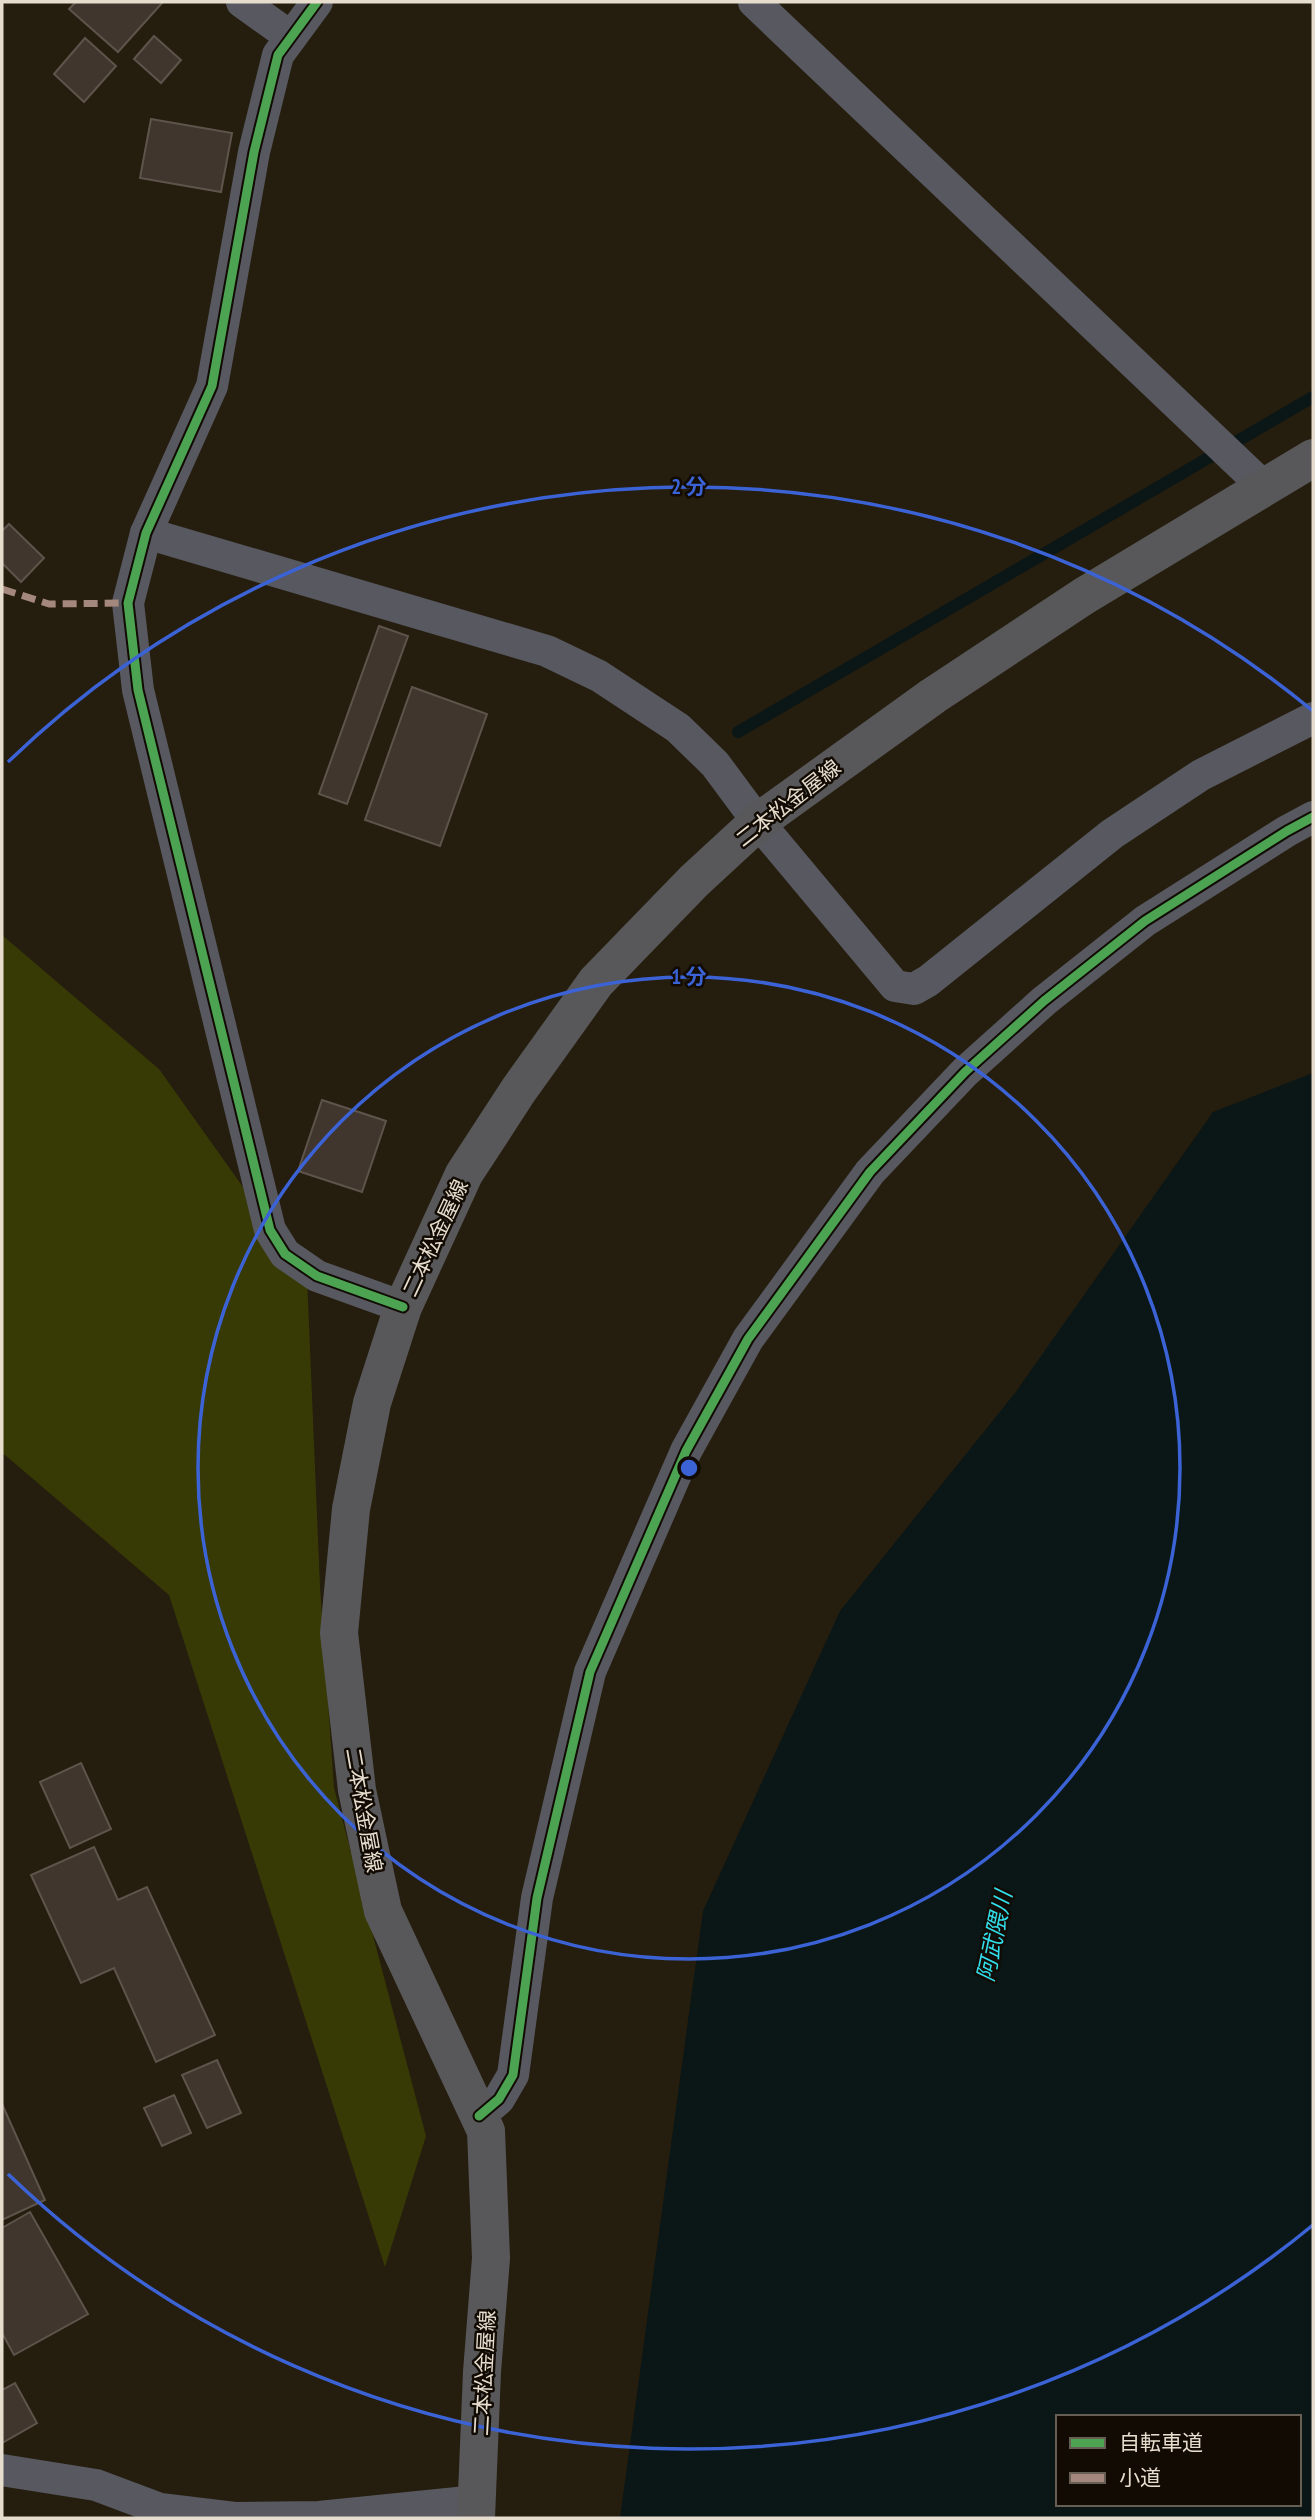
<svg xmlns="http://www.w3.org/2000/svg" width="1315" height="2520" viewBox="0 0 1315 2520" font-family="'PT Sans Narrow','Noto Sans JP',sans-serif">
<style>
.green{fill:#383a06}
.water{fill:#0b1717;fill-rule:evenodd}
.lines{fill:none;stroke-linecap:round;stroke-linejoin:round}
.stream{stroke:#0b1717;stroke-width:12}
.building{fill:#40362e;stroke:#5e544b;stroke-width:2}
.minor{stroke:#575860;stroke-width:32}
.primary{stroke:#58585a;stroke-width:38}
.quiet{stroke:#a5887d;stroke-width:7;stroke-dasharray:14 7;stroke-linecap:butt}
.cycleway-casing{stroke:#110b03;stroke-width:13}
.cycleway{stroke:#4ca352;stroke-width:9}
.ring{fill:none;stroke:#3b63d6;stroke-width:3.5}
.labels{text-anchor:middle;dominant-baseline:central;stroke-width:5;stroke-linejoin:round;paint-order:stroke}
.street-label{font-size:21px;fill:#e7ddce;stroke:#110b03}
.water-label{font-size:23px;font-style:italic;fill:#31deeb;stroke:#110b03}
.centre{fill:#3b63d6;stroke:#110b03;stroke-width:3.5}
.ring-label{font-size:21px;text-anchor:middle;font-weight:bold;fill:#3b63d6;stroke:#110b03;stroke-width:5;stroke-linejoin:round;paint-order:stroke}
</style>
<rect width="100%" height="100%" fill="#251d0e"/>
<polygon class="green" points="2,935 159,1069 307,1277 320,1587 334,1788 426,2136 385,2267 169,1595 5,1455 2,1454"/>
<path class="water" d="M1313 1073V2518H620L703 1911 840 1611 1015 1393 1213 1112ZM1058 2417H1299V2504H1058Z"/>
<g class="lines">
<polyline class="stream" points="738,732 1313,397"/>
</g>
<g class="building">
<polygon points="76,2 163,2 118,52 69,9"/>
<polygon points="154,36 181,60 161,83 134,59"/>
<polygon points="85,38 116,66 84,102 54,74"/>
<polygon points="151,119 232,133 221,192 140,178"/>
<polygon points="9,524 44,558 21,582 2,563 2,531"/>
<polygon points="379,626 408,636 347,804 319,794"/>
<polygon points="412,687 487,714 440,846 365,820"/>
<polygon points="322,1100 386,1121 362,1192 298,1171"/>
<polygon points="81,1763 111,1829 70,1848 40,1782"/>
<polygon points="94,1847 118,1900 147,1887 215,2035 156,2062 114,1968 81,1983 31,1875"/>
<polygon points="217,2060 241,2113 207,2128 182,2075"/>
<polygon points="174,2095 191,2133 162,2146 144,2108"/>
<polygon points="2,2104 45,2200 2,2220"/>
<polygon points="30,2212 88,2314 14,2355 2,2333 2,2228"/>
<polygon points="15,2383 37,2423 2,2443 2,2390"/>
</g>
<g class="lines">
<g class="minor">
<polyline points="242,2 291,37"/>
<polyline points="317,2 278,55 254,152 212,386 146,533 128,603 138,690 270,1230 285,1254 317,1276 403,1307"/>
<polyline points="754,2 1265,488"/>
<polyline points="146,533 547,651 599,676 678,728 715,764 758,822 895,986 914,989 928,981 1112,834 1201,775 1313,718"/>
<polyline points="479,2116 499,2099 513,2075 537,1898 590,1672 686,1451 748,1339 870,1172 965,1072 1044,1001 1145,921 1287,831 1313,817"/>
<polyline points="2,2470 96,2485 160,2509 235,2518 319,2517 477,2501"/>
</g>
<polyline class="primary" points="476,2518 482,2372 491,2258 486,2131 383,1911 357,1790 339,1633 351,1509 372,1403 403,1307 464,1174 518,1091 596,982 694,881 758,822 933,696 1084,596 1313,458"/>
<polyline class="quiet" points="2,589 49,604 128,603"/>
<g class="cycleway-casing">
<g id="cycleway">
<polyline points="317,2 278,55 254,152 212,386 146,533 128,603 138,690 270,1230 285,1254 317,1276 403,1307"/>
<polyline points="479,2116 499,2099 513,2075 537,1898 590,1672 686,1451 748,1339 870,1172 965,1072 1044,1001 1145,921 1287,831 1313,817"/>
</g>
</g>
<use href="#cycleway" class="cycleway"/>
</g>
<g class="ring">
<circle cx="689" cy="1468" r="491"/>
<path d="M1313 2225A981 981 0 0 1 8 2174M8 762A981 981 0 0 1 1313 711"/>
</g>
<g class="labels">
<g class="street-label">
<text transform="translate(788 803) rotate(-38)">二本松金屋線</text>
<text transform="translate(435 1238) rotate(-65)">二本松金屋線</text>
<text transform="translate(364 1810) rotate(80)">二本松金屋線</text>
<text transform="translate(484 2373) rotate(-87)">二本松金屋線</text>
</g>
<g class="water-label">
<text transform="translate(994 1936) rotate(-78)">阿武隈川</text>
</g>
</g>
<circle cx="689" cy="1468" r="10" class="centre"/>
<g class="ring-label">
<text x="689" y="494">2 分</text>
<text x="689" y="984">1 分</text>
</g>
<rect width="1315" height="2520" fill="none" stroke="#e7ddce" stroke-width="7"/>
<rect x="1056" y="2415" width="245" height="91" fill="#110b03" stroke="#675f54" stroke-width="2"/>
<rect x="1070" y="2438" width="35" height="10" fill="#4ca352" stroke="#675f54" stroke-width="2"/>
<text x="1119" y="2450" font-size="21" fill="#e7ddce">自転車道</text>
<rect x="1070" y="2473" width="35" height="10" fill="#a5887d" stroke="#675f54" stroke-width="2"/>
<text x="1119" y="2485" font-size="21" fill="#e7ddce">小道</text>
</svg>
